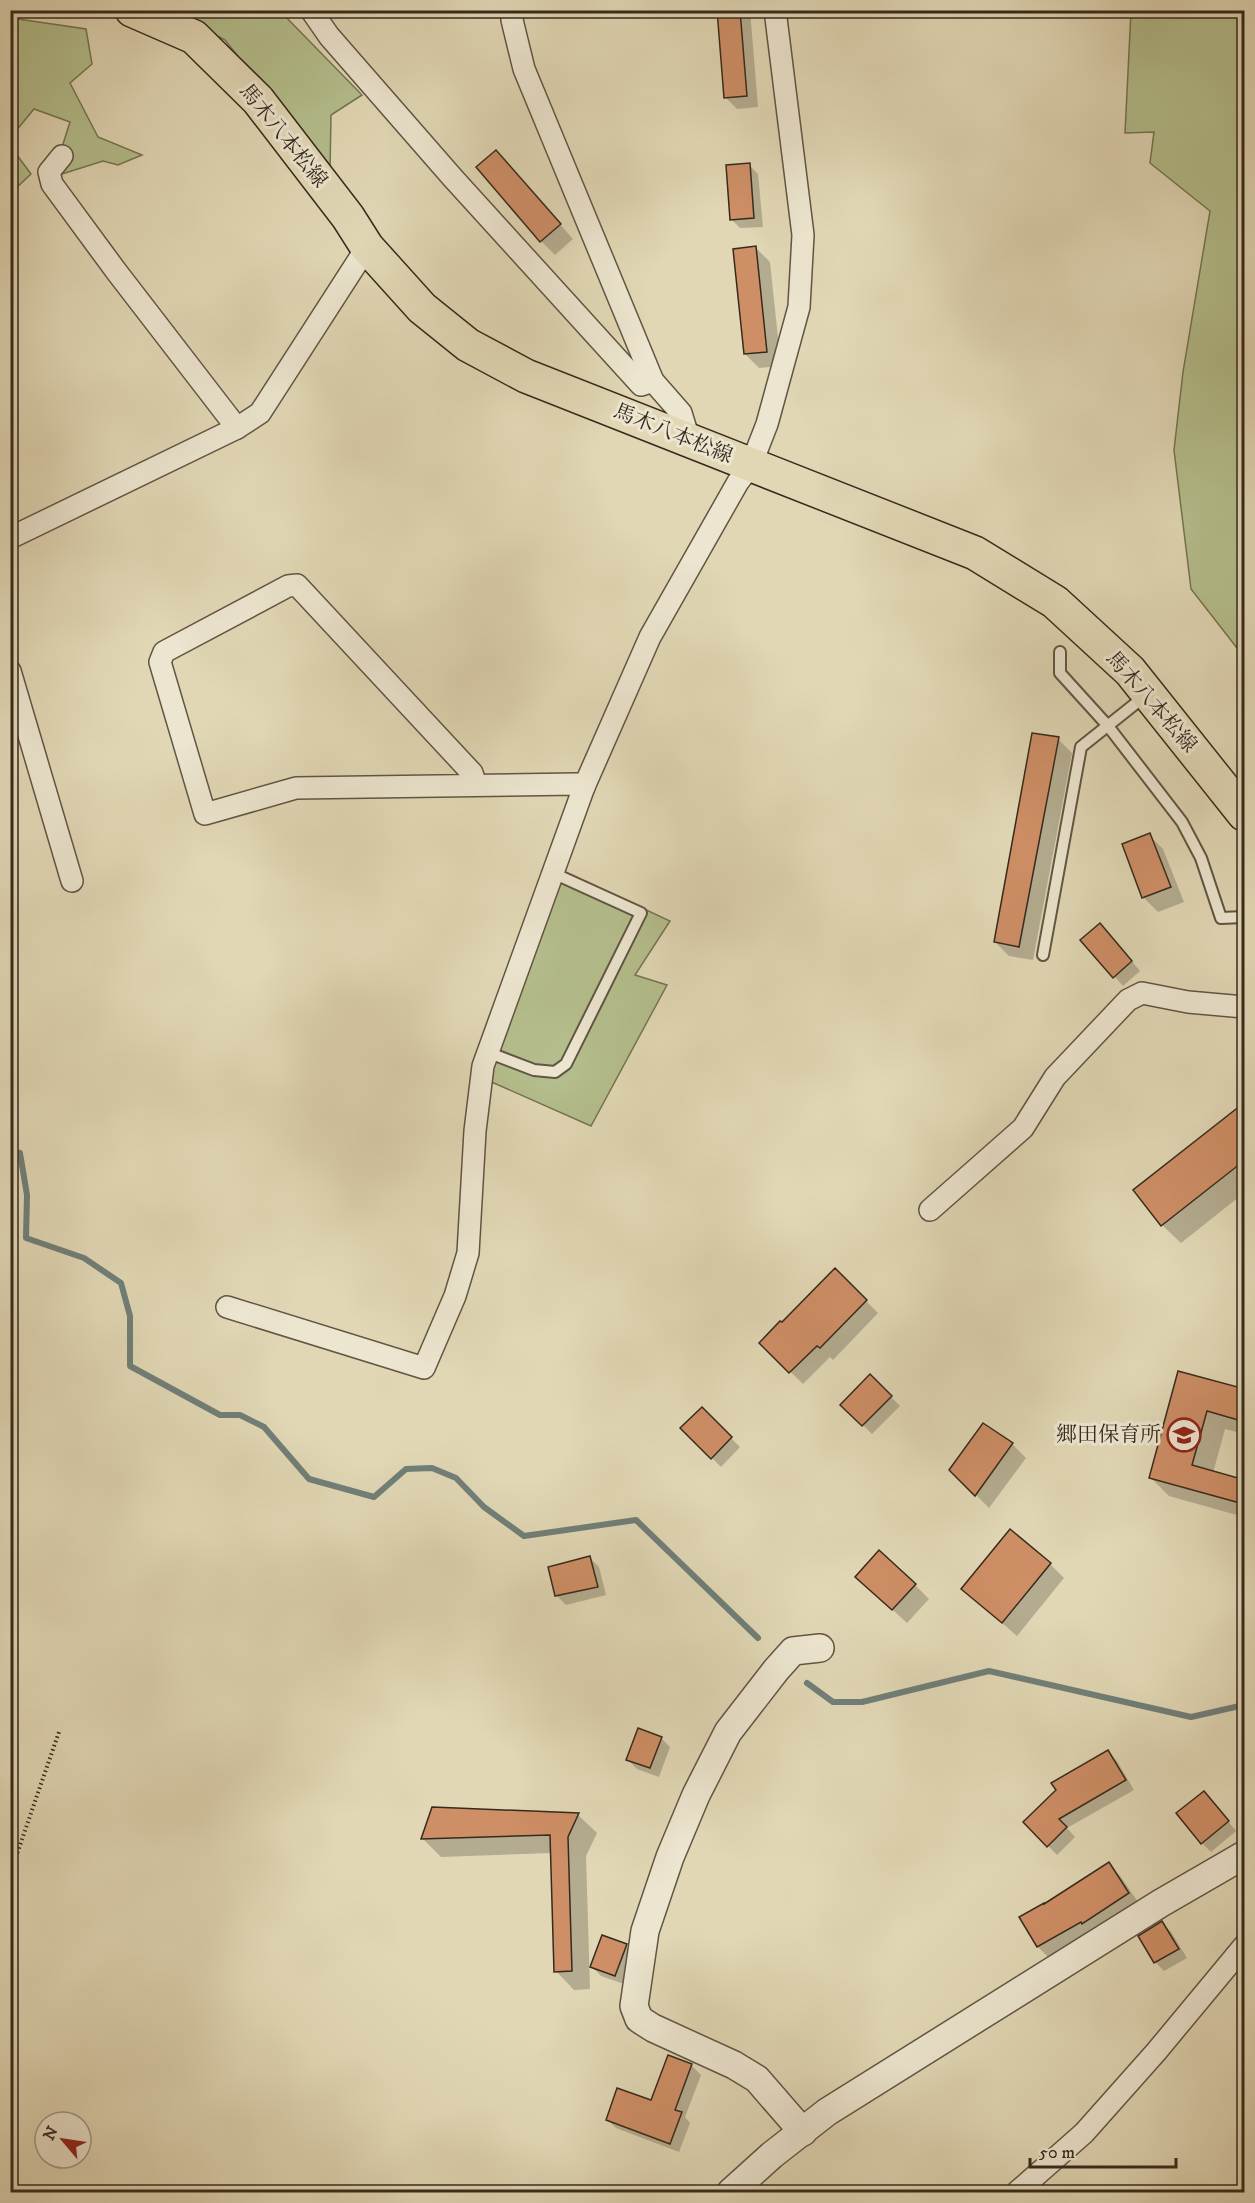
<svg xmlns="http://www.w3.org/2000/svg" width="1255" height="2203" viewBox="0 0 1255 2203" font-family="'IM FELL DW Pica','Noto Serif JP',serif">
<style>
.green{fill:#b4be8c;stroke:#757454;stroke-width:1.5}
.shadow{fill:#0003}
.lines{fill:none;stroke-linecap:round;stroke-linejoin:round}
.stream{stroke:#707f79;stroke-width:6}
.building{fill:#ce8e66;stroke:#362a1d;stroke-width:1.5}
.service-casing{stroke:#615543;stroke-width:14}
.minor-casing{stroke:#615543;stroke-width:24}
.tertiary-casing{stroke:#615543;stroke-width:30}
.primary-casing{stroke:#362a1d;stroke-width:36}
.path{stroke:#362a1d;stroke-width:4;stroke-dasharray:1.5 3;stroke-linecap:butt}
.service{stroke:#ece5cf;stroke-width:10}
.minor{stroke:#ece5cf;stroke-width:21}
.tertiary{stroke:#ece5cf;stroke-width:27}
.primary{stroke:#e1d7b5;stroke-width:33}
.labels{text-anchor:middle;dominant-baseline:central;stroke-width:6;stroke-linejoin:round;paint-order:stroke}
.street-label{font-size:21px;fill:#362a1d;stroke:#ece5cf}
.poi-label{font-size:21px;fill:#362a1d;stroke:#ece5cf;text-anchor:end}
</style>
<rect width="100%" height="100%" fill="#e1d7b5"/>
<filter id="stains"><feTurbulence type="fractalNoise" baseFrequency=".00333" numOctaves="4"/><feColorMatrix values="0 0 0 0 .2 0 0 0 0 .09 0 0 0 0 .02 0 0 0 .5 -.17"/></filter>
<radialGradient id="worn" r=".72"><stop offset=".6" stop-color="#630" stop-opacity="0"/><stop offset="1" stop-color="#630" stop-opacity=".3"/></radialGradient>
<g class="green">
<polygon points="173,11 280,11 362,95 331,115 330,171 225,40"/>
<polygon points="1131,11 1244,11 1244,657 1191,589 1174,450 1183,372 1210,211 1150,163 1154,132 1125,133"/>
<polygon points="11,18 86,29 92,64 70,83 98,137 142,155 118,165 103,161 62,174 63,144 70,122 34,109 11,137"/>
<polygon points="11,147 31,174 11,193"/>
<polygon points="561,870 670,921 635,975 667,985 591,1126 487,1080"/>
</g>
<g class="shadow">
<polygon points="718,10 750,10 758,107 737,109 725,97"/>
<polygon points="496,152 573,239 555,255 541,241"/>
<polygon points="749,165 758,174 763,227 740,228 731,219"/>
<polygon points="756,248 770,262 781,366 759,368 745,354 735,250"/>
<polygon points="1058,739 1072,753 1033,960 1009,956 995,942"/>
<polygon points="1149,835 1163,849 1184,902 1158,912 1144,898 1124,845"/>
<polygon points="1109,934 1140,971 1123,986 1082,940"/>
<polygon points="1244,1104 1244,1193 1181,1243 1162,1225"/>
<polygon points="835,1270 878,1313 833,1360 830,1357 803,1384 761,1343 782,1325"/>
<polygon points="1179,1373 1244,1391 1244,1434 1225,1429 1213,1473 1244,1481 1244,1517 1169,1496 1151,1478"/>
<polygon points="870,1376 900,1406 872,1434 842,1405"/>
<polygon points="702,1409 740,1447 721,1467 682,1428"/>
<polygon points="1012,1444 1026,1458 989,1508 951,1470"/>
<polygon points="590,1558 599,1567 606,1595 566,1605 557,1596 550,1568"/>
<polygon points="1050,1564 1064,1578 1017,1636 963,1589"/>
<polygon points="915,1585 929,1599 907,1623 871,1590"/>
<polygon points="661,1738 670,1747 659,1777 637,1769 628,1760"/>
<polygon points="1108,1752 1117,1761 1134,1790 1067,1828 1075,1837 1057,1855 1025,1822"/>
<polygon points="1212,1802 1236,1831 1211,1852 1202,1843"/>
<polygon points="578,1815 597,1833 586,1856 590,1989 574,1990 556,1971 552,1853 441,1857 422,1838"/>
<polygon points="1109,1864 1121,1877 1140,1905 1050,1959 1038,1947 1021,1918"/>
<polygon points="1162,1923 1171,1932 1187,1958 1164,1971 1155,1962"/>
<polygon points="626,1946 635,1955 624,1984 601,1976 592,1967"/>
<polygon points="691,2065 701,2075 685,2117 690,2123 679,2152 616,2128 607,2119 652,2102"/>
</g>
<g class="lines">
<g class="stream">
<polyline points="10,1151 20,1153 27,1195 26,1238 84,1258 121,1283 130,1316 130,1366 220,1415 240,1415 264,1427 309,1479 374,1497 406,1469 432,1468 456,1478 484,1507 524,1536 636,1520 758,1638"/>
<polyline points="807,1683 833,1702 862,1702 989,1671 1191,1717 1244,1705"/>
</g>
</g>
<g class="building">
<polygon points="717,10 740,10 747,96 724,98"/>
<polygon points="496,150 561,224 540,242 476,167"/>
<polygon points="750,163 754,218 730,220 726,165"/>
<polygon points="756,246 767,352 744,354 733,249"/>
<polygon points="1032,733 1059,737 1019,947 994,942"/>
<polygon points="1150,833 1171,887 1142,898 1122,844"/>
<polygon points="1100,923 1132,961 1113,978 1080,940"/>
<polygon points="1245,1102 1245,1160 1161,1226 1133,1190"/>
<polygon points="835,1268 867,1300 820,1348 817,1346 789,1373 759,1343 780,1321 782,1322"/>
<polygon points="1178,1371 1245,1389 1245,1422 1207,1411 1192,1465 1245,1480 1240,1503 1149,1478"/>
<polygon points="870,1374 892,1396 862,1426 840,1405"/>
<polygon points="702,1407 732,1437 711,1459 680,1428"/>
<polygon points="983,1423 1013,1443 975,1496 949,1470"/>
<polygon points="1010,1529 1051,1563 1002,1623 961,1589"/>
<polygon points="879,1550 916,1584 892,1610 855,1577"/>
<polygon points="590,1556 598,1587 555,1596 548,1567"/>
<polygon points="638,1728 662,1737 650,1768 626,1760"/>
<polygon points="1108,1750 1126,1780 1059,1819 1067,1827 1047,1847 1023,1822 1056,1790 1051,1783"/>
<polygon points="1204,1791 1229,1821 1201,1844 1176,1813"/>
<polygon points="432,1807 579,1813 568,1837 572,1971 554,1972 550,1835 421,1839"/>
<polygon points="1109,1862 1129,1893 1082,1924 1081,1922 1037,1947 1019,1917 1044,1903 1044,1904"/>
<polygon points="1162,1921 1179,1949 1154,1963 1138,1936"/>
<polygon points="602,1935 627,1944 615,1976 590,1967"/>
<polygon points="668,2055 692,2064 675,2110 682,2112 670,2144 606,2120 617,2088 651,2100"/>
</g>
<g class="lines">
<g class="service-casing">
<g id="service">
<polyline points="1060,652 1060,673 1108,726 1182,822 1201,858 1221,918 1244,917"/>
<polyline points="1043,955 1081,747 1145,696"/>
<polyline points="487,1052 534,1070 555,1072 566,1064 641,913 553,873"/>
</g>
</g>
<g class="minor-casing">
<g id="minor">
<polyline points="311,10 329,36 452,177 641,385 653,381"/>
<polyline points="514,10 512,20 524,69 653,381 681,413 689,439"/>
<polyline points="62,156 49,172 52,184 116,271 237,428"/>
<polyline points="10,538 237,428 260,413 367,247"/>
<polyline points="10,671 72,881"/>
<polyline points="476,785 472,773 297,585 288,586 164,652 160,662 205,814 296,788 577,784 584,787"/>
<polyline points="930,1210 1023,1128 1055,1077 1128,1000 1142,993 1188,1002 1244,1007"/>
<polyline points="227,1307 424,1368 455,1296 468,1253 475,1131 483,1066 584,787 650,637 738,482 751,465 767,424 799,307 803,235 775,10"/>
<polyline points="1017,2192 1084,2133 1156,2052 1244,1946"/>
</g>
</g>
<g class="tertiary-casing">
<g id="tertiary">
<polyline points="803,2132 757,2079 734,2065 653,2028 639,2019 634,2006 645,1931 670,1857 696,1795 728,1732 776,1670 793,1651 820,1648"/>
<polyline points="731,2192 772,2155 827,2112 1161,1903 1244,1855"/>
</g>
</g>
<g class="primary-casing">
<polyline id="primary" points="132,10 194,37 258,100 348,217 367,247 422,308 468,345 526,376 975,553 1055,602 1130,671 1244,814"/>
</g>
<polyline class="path" points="10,1874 59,1732"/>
<use href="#service" class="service"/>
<use href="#minor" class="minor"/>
<use href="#tertiary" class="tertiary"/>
<use href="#primary" class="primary"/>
</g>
<defs>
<g id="school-ring" transform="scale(1.725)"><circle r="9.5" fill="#ece5cf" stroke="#8f2418" stroke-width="1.5"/><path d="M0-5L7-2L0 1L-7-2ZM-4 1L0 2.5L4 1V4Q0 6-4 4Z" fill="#8f2418"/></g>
</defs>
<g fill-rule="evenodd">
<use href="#school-ring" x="1184" y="1435"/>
</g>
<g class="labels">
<g class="street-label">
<text transform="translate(283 136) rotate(51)">馬木八本松線</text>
<text transform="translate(673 434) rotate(22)">馬木八本松線</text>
<text transform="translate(1151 702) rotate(49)">馬木八本松線</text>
</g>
<g class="poi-label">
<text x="1161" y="1435">郷田保育所</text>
</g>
</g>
<rect width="1255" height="2203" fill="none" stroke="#e1d7b5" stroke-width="36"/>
<rect x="12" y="12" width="1231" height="2179" fill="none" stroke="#362a1d" stroke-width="3"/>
<rect x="18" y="18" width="1219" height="2167" fill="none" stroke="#362a1d" stroke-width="1.5"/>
<g transform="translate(63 2140) rotate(299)"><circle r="28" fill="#ece5cf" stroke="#a39a88" stroke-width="1.5"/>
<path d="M0-4.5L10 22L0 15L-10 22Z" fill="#8f2418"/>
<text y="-9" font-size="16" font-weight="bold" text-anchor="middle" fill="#362a1d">N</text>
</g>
<path d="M1030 2158v9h146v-9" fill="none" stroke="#362a1d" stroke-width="3"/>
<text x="1039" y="2158" font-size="18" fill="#362a1d" stroke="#ece5cf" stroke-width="4.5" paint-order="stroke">50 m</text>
<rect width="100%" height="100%" filter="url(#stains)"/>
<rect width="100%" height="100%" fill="url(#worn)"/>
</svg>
